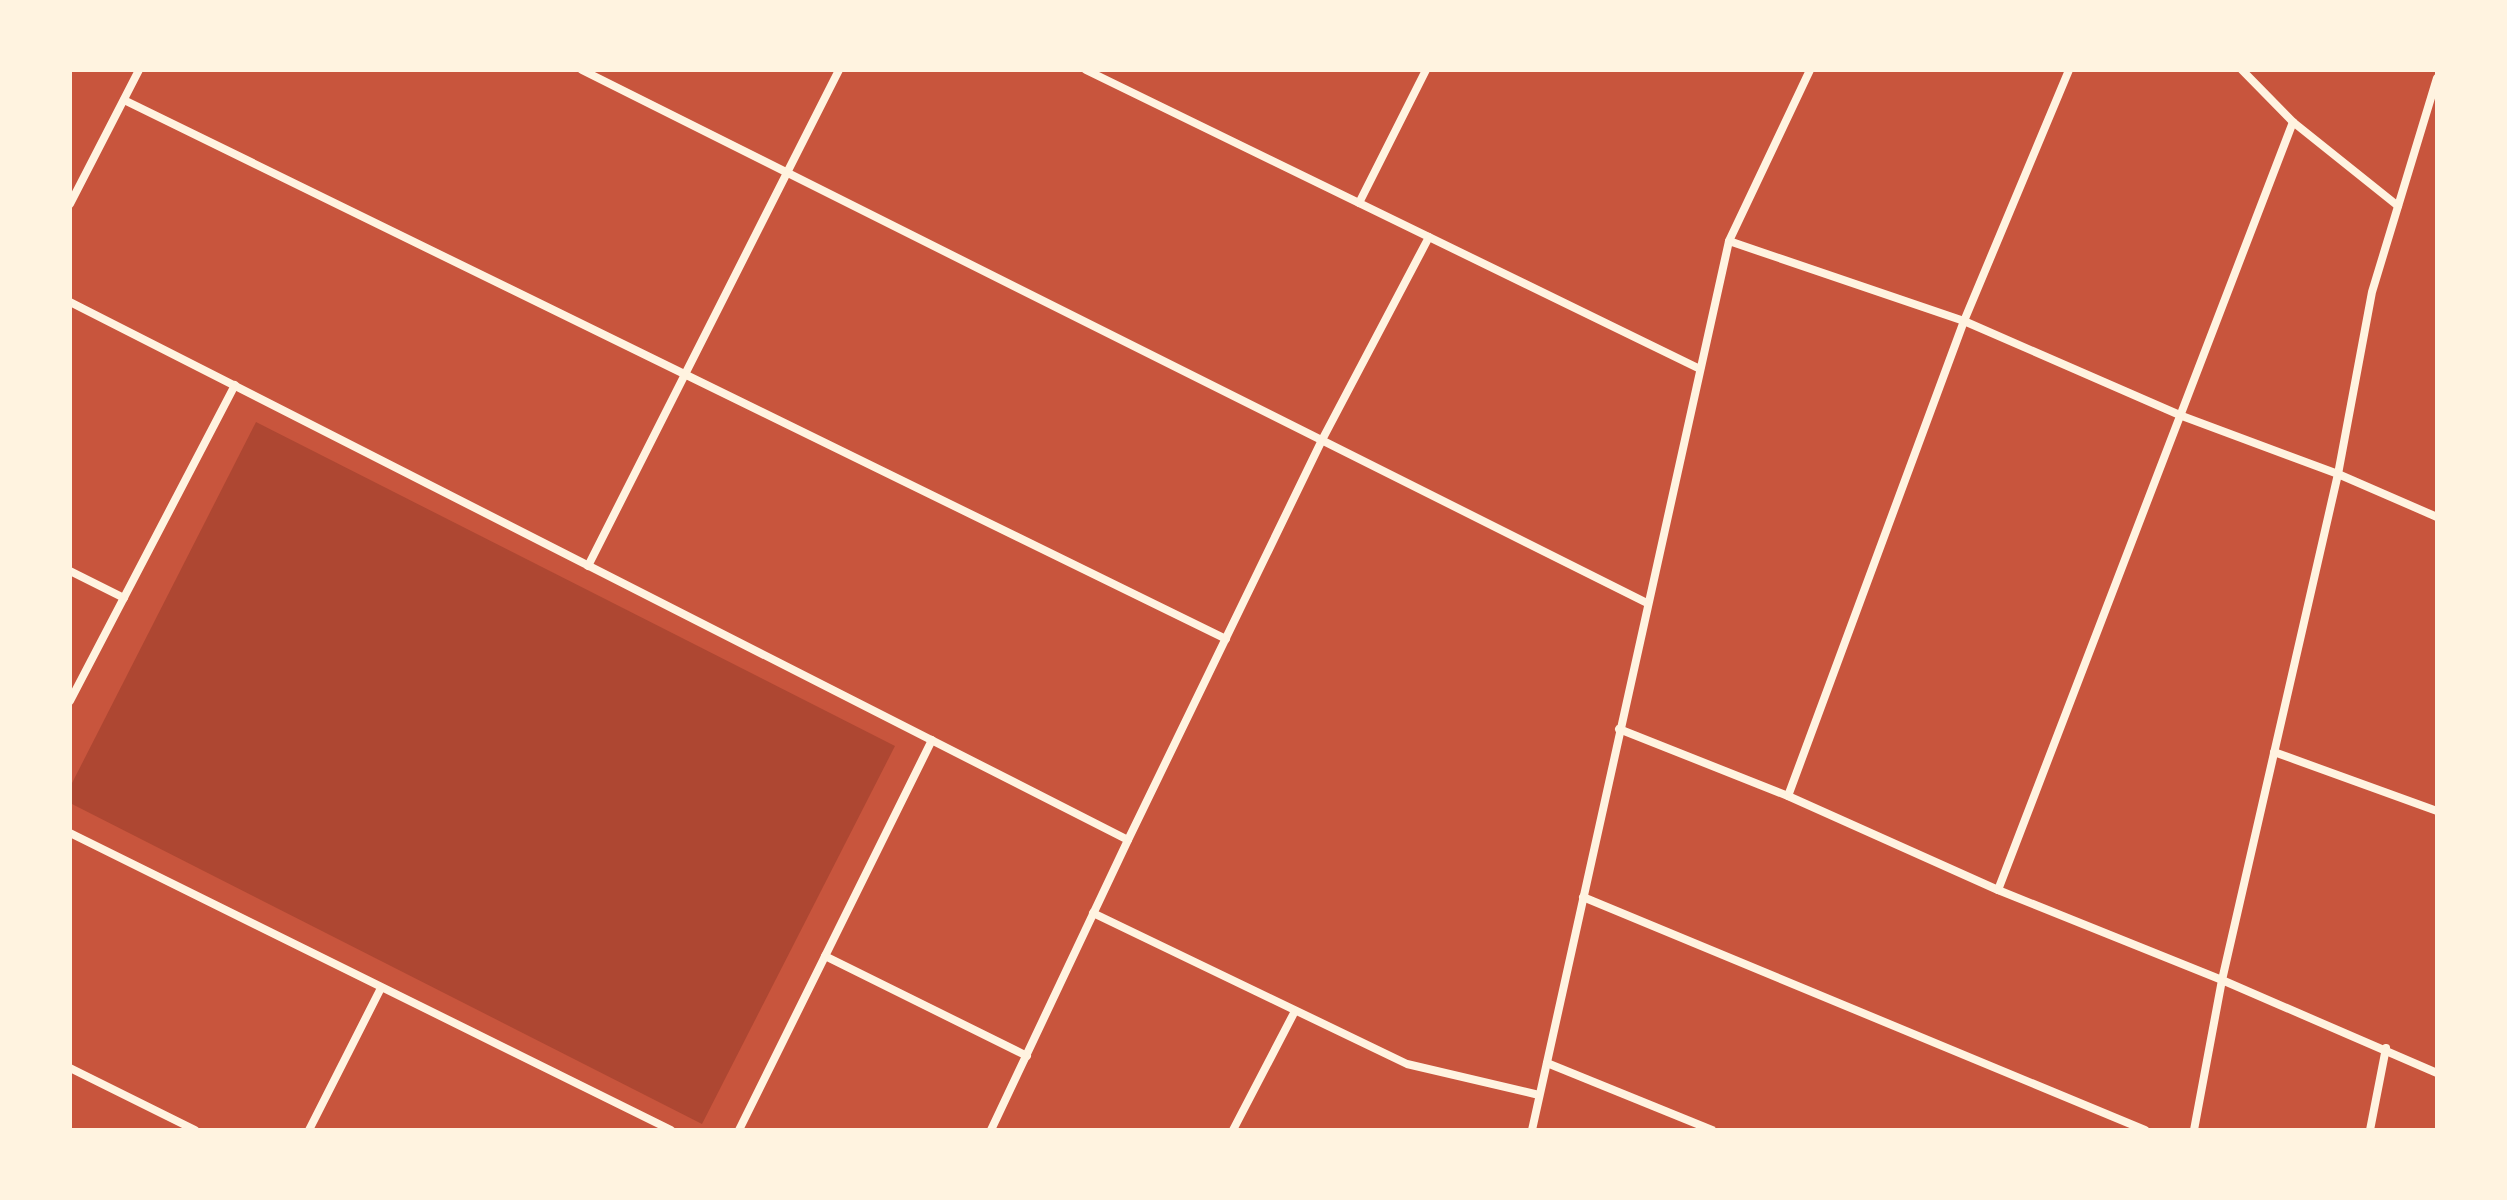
<svg xmlns="http://www.w3.org/2000/svg" width="2507" height="1200" viewBox="0 0 2507 1200" font-family="Rubik,sans-serif">
<style>
.green{fill:#ae4732}
.lines{fill:none;stroke-linecap:round;stroke-linejoin:round}
.minor{stroke:#fff3e0;stroke-width:8}
</style>
<rect width="100%" height="100%" fill="#c8553d"/>
<polygon class="green" points="256,422 895,746 702,1124 70,803 70,787"/>
<g class="lines">
<g class="minor">
<polyline points="582,70 1647,603"/>
<polyline points="1086,70 1700,369"/>
<polyline points="2242,70 2293,122 2398,206"/>
<polyline points="124,100 1226,639"/>
<polyline points="1359,203 1426,70"/>
<polyline points="70,204 139,70"/>
<polyline points="1729,241 1964,321 2182,416 2338,474 2437,517"/>
<polyline points="70,302 1128,840"/>
<polyline points="588,566 839,70"/>
<polyline points="70,571 124,598"/>
<polyline points="70,701 235,385"/>
<polyline points="1619,729 1788,796 1998,890 2222,980 2437,1073"/>
<polyline points="2274,752 2437,811"/>
<polyline points="1788,796 1964,321 2069,70"/>
<polyline points="70,833 671,1130"/>
<polyline points="1998,890 2293,122"/>
<polyline points="1583,897 2145,1130"/>
<polyline points="1093,913 1407,1064 1539,1095"/>
<polyline points="825,956 1027,1056"/>
<polyline points="1547,1063 1712,1130"/>
<polyline points="70,1068 195,1130"/>
<polyline points="309,1130 381,988"/>
<polyline points="739,1130 932,740"/>
<polyline points="991,1130 1128,840 1322,440 1429,237"/>
<polyline points="1233,1130 1295,1011"/>
<polyline points="1532,1130 1729,241 1810,70"/>
<polyline points="2194,1130 2222,980 2338,474 2372,292 2437,78"/>
<polyline points="2370,1130 2386,1048"/>
</g>
</g>
<rect width="2507" height="1200" fill="none" stroke="#fff3e0" stroke-width="144"/>
</svg>
